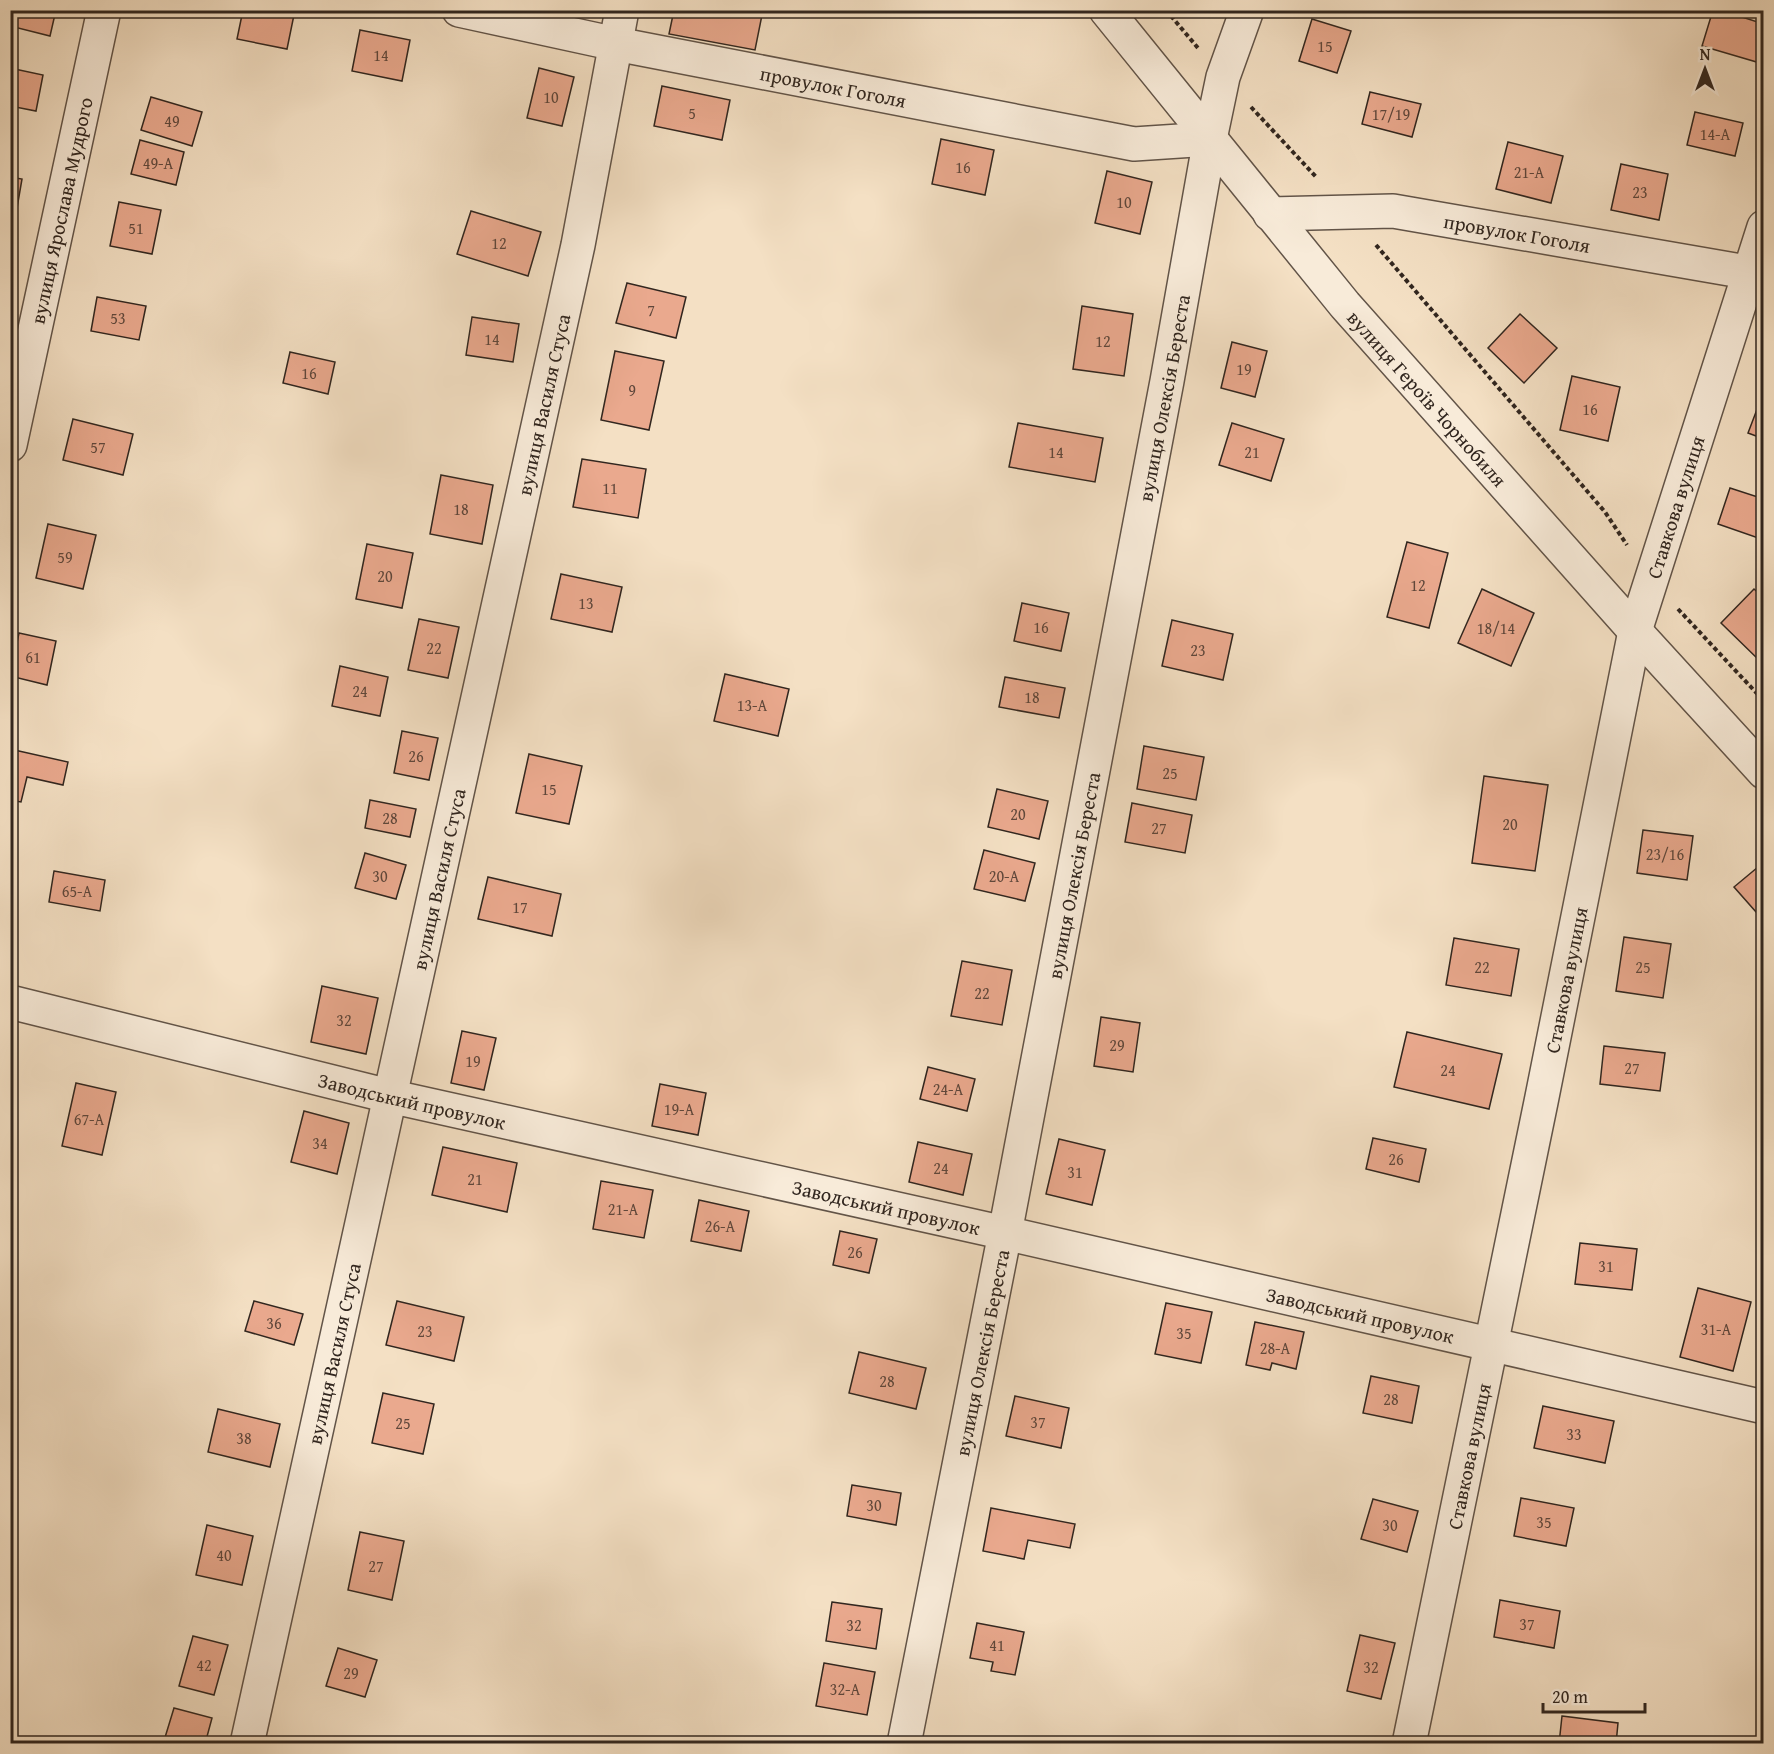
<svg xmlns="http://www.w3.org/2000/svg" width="1774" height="1754" viewBox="0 0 1774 1754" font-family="'Gentium Book Plus',serif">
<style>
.building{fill:#eaa98e;stroke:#31261f;stroke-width:1.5}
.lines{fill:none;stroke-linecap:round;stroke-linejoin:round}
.minor-casing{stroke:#625448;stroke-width:36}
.path{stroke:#31261f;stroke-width:4;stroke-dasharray:4.5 3;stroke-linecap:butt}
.minor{stroke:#f8ebd9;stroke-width:33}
.labels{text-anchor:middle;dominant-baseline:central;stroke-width:4.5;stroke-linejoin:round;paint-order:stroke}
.number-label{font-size:16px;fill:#5f473b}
.street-label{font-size:20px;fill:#31261f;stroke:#f8ebd9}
</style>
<rect width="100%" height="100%" fill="#f4e0c4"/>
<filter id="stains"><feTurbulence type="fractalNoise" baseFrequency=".00333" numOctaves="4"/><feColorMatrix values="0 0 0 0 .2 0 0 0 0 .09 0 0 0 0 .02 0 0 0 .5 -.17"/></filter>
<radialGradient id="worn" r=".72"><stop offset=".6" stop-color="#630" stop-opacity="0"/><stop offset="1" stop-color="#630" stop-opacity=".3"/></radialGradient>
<g class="building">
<polygon points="10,10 56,10 50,36 10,26"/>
<polygon points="243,10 295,10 287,49 237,39"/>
<polygon points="558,10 581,10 580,15"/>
<polygon points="674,10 763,10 755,50 669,34"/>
<polygon points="1713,10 1720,10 1764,24 1764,51 1760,63 1702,46"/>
<polygon points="1312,19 1351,31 1337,73 1299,61"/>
<polygon points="360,30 410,40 402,81 352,71"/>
<polygon points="10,68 43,75 36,111 10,106"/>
<polygon points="539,68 574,77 562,126 527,118"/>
<polygon points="662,86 730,100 722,140 654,126"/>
<polygon points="1370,92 1421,104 1412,137 1362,124"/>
<polygon points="151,97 202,112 192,146 141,130"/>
<polygon points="1695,112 1743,123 1735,156 1687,145"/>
<polygon points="941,139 994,150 985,195 932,184"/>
<polygon points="140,140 184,152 176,185 131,174"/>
<polygon points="1508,142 1563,156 1551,203 1496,189"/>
<polygon points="1621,164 1668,174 1659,220 1611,210"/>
<polygon points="1107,171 1152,182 1140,234 1095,223"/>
<polygon points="10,177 22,179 16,214 10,213"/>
<polygon points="119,202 161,210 152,254 110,246"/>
<polygon points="471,211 541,232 528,276 457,254"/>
<polygon points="627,283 686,297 676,338 616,323"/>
<polygon points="97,297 146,306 139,340 91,331"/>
<polygon points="1082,306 1133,314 1124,376 1073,369"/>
<polygon points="1520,314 1557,348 1524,383 1488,348"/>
<polygon points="472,317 519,324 513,362 466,355"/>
<polygon points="1232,342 1267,351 1255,397 1221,388"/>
<polygon points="615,351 664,361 649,430 601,420"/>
<polygon points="290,352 335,362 328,394 283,383"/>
<polygon points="1572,376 1620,387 1608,441 1560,430"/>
<polygon points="1764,391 1764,439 1748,433"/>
<polygon points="73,419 133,434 123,475 63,460"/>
<polygon points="1018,423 1103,438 1095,482 1009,467"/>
<polygon points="1232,423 1284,439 1271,481 1219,465"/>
<polygon points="582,459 646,469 638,518 573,507"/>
<polygon points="441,475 493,485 482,544 430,534"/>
<polygon points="1730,488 1764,499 1764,540 1718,524"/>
<polygon points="48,524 96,535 83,589 36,578"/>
<polygon points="1407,542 1448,553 1429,628 1387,617"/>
<polygon points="367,544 413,553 402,608 356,599"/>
<polygon points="561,574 622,587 612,632 551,619"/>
<polygon points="1482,589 1534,613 1511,666 1458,643"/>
<polygon points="1754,589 1764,598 1764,661 1762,663 1721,623"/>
<polygon points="1022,603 1069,613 1061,651 1014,641"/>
<polygon points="419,619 459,627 448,678 408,670"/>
<polygon points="1172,620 1233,634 1223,680 1162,666"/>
<polygon points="19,633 56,641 47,685 10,676"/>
<polygon points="340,666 388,677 380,716 332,706"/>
<polygon points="725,674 789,689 778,736 714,721"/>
<polygon points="1005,677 1065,688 1059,718 999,707"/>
<polygon points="402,731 438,738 429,780 394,773"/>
<polygon points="1144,746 1204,757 1196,800 1137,789"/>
<polygon points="10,749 68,762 63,785 27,777 21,802 10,800"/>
<polygon points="529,754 582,766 569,824 516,813"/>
<polygon points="1484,776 1548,785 1535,871 1472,863"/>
<polygon points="997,789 1048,801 1039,839 988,827"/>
<polygon points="370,800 416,809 410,837 365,828"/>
<polygon points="1132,803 1192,815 1185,853 1125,842"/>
<polygon points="1643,830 1693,836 1687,880 1637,873"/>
<polygon points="984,850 1035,863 1025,901 974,889"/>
<polygon points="365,853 406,865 396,899 355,888"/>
<polygon points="1764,862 1764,921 1734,887"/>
<polygon points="54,871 105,880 100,911 49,902"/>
<polygon points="488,877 561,894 552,936 478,919"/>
<polygon points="1624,937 1671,944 1663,998 1616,991"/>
<polygon points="1454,938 1519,949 1511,996 1446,985"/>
<polygon points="962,961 1012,970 1002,1025 951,1016"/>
<polygon points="322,986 378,998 366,1054 311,1042"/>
<polygon points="1101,1017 1140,1023 1133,1072 1094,1066"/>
<polygon points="462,1031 496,1038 484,1090 451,1083"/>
<polygon points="1407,1032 1502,1054 1489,1109 1394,1087"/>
<polygon points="1604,1046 1665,1053 1660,1091 1600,1084"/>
<polygon points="928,1067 975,1079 967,1111 920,1099"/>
<polygon points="76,1083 116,1092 102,1155 62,1146"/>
<polygon points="660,1084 706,1093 698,1135 652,1126"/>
<polygon points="304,1111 349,1123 337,1174 291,1162"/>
<polygon points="1373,1138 1426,1149 1419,1182 1366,1169"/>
<polygon points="1059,1139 1105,1150 1092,1205 1046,1194"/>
<polygon points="918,1142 972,1154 963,1195 909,1182"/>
<polygon points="443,1147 517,1163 507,1212 432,1195"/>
<polygon points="601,1181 653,1190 644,1238 593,1229"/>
<polygon points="699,1200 749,1211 741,1251 691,1241"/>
<polygon points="840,1231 877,1239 869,1273 833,1265"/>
<polygon points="1580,1243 1637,1249 1632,1290 1575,1284"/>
<polygon points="1698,1288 1751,1302 1733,1371 1680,1357"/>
<polygon points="254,1301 303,1314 294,1345 245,1331"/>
<polygon points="397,1301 464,1317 454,1361 386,1345"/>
<polygon points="1166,1303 1212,1312 1201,1363 1155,1354"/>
<polygon points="1255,1322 1304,1332 1296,1369 1272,1363 1270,1370 1246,1365"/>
<polygon points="859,1352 926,1368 916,1409 849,1393"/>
<polygon points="1371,1376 1419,1386 1412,1423 1363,1413"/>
<polygon points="383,1393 434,1404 423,1454 372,1443"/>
<polygon points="1015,1396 1069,1408 1061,1448 1006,1436"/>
<polygon points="1543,1406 1614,1421 1605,1463 1534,1448"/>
<polygon points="218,1409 280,1424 270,1467 208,1452"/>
<polygon points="852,1485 901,1493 896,1525 847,1516"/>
<polygon points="1521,1498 1574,1508 1566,1546 1514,1536"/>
<polygon points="1373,1499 1418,1511 1407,1552 1361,1539"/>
<polygon points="991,1508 1075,1524 1070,1548 1028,1540 1024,1559 983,1551"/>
<polygon points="207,1525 253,1536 242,1585 196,1575"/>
<polygon points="360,1532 404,1541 392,1600 348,1590"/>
<polygon points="1500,1600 1560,1611 1554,1648 1494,1637"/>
<polygon points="832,1602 882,1609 876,1649 826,1641"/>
<polygon points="977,1623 1024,1632 1015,1675 991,1671 993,1662 970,1658"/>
<polygon points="1360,1635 1395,1643 1381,1699 1347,1691"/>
<polygon points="193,1636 228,1645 214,1695 179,1686"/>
<polygon points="338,1648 377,1660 365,1697 326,1686"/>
<polygon points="824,1663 875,1672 867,1715 816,1706"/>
<polygon points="174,1708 212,1718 205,1744 163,1744"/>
<polygon points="1562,1716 1618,1723 1616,1744 1559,1744"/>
</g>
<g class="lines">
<g class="minor-casing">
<g id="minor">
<path id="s1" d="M459 10 616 44 1134 144 1210 139"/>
<path id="s2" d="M1106 10 1345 305 1635 631 1764 772"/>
<path id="s3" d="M1270 214 1393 211 1764 275"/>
<path id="s4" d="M10 445 104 10"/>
<path id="s5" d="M10 1002 389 1096 1005 1233 1764 1407"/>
<path id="s6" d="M247 1744 578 245 622 10"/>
<path id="s7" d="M904 1744 1005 1233 1167 381 1210 139 1223 77 1247 10"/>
<path id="s8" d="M1409 1744 1541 1102 1635 631 1764 227"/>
</g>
</g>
<g class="path">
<polyline points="1166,10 1198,48"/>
<polyline points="1251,107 1317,178"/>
<polyline points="1376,245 1605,512 1627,545"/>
<polyline points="1678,609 1764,701"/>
</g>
<use href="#minor" class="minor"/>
</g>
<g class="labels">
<g class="number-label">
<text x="1325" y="46">15</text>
<text x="381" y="55">14</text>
<text x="551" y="97">10</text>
<text x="692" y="113">5</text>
<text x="1391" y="114">17/19</text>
<text x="172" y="121">49</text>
<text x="1715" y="134">14-А</text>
<text x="158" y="163">49-А</text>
<text x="963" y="167">16</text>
<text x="1529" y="172">21-А</text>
<text x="1640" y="192">23</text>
<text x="1124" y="202">10</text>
<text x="136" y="228">51</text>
<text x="499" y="243">12</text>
<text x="651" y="310">7</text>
<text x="118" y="318">53</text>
<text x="492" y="339">14</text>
<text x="1103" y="341">12</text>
<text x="1244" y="369">19</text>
<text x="309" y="373">16</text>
<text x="632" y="390">9</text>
<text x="1590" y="409">16</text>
<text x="98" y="447">57</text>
<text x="1056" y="452">14</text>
<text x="1252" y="452">21</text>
<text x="610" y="488">11</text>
<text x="461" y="509">18</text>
<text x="65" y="557">59</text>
<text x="385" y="576">20</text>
<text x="1418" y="585">12</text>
<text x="586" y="603">13</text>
<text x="1041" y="627">16</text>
<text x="1496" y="628">18/14</text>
<text x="434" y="648">22</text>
<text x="1198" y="650">23</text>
<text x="33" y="657">61</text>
<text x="360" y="691">24</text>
<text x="1032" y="697">18</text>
<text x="752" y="705">13-А</text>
<text x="416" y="756">26</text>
<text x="1170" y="773">25</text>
<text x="549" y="789">15</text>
<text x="1018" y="814">20</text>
<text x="390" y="818">28</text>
<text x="1510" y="824">20</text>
<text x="1159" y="828">27</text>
<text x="1665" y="854">23/16</text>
<text x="380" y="876">30</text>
<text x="1004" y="876">20-А</text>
<text x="77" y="891">65-А</text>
<text x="520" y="907">17</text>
<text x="1482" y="967">22</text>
<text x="1643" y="967">25</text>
<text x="982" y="993">22</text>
<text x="344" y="1020">32</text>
<text x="1117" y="1045">29</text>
<text x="473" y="1061">19</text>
<text x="1632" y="1068">27</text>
<text x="1448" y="1070">24</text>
<text x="948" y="1089">24-А</text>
<text x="679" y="1109">19-А</text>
<text x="89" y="1119">67-А</text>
<text x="320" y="1143">34</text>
<text x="1396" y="1159">26</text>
<text x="941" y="1168">24</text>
<text x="1075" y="1172">31</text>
<text x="475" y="1179">21</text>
<text x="623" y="1209">21-А</text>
<text x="720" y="1226">26-А</text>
<text x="855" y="1252">26</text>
<text x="1606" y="1266">31</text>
<text x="274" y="1323">36</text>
<text x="1716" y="1329">31-А</text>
<text x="425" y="1331">23</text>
<text x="1184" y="1333">35</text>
<text x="1275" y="1348">28-А</text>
<text x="887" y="1381">28</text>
<text x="1391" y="1399">28</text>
<text x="1038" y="1422">37</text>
<text x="403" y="1423">25</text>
<text x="1574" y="1434">33</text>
<text x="244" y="1438">38</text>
<text x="874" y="1505">30</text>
<text x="1544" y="1522">35</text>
<text x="1390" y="1525">30</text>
<text x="224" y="1555">40</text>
<text x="376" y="1566">27</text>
<text x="1527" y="1624">37</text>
<text x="854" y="1625">32</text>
<text x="997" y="1645">41</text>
<text x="204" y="1665">42</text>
<text x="1371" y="1667">32</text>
<text x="351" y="1673">29</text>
<text x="845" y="1689">32-А</text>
</g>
<g class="street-label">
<text stroke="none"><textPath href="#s1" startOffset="382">провулок Гоголя</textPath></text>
<text stroke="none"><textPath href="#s4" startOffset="240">вулиця Ярослава Мудрого</textPath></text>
<text stroke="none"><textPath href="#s3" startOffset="249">провулок Гоголя</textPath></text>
<text stroke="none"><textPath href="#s7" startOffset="1371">вулиця Олексія Береста</textPath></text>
<text stroke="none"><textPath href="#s2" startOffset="504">вулиця Героїв Чорнобиля</textPath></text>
<text stroke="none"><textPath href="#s6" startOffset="1372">вулиця Василя Стуса</textPath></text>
<text stroke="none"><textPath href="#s8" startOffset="1266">Ставкова вулиця</textPath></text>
<text stroke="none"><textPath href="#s7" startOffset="885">вулиця Олексія Береста</textPath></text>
<text stroke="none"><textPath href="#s6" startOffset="886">вулиця Василя Стуса</textPath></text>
<text stroke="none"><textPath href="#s8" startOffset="780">Ставкова вулиця</textPath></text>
<text stroke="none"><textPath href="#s5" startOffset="414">Заводський провулок</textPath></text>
<text stroke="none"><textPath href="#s5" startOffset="900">Заводський провулок</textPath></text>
<text stroke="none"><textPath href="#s5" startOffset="1386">Заводський провулок</textPath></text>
<text stroke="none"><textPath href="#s6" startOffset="400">вулиця Василя Стуса</textPath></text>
<text stroke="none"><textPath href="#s7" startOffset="399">вулиця Олексія Береста</textPath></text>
<text stroke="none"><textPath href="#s8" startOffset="294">Ставкова вулиця</textPath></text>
</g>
</g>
<rect width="1774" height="1754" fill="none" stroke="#f4e0c4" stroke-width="36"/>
<rect x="12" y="12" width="1750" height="1730" fill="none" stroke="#31261f" stroke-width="3"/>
<rect x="18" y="18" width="1738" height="1718" fill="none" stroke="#31261f" stroke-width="1.5"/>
<g transform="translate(1705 69)" stroke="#f8ebd9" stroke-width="4.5" paint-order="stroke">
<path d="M0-4.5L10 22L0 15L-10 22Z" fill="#31261f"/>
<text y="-9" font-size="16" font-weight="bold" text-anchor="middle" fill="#31261f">N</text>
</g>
<path d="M1543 1703v9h102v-9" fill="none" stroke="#31261f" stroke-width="3"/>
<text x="1552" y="1703" font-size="18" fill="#31261f" stroke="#f8ebd9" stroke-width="4.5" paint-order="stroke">20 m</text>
<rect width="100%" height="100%" filter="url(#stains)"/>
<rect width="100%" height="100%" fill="url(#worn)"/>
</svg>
